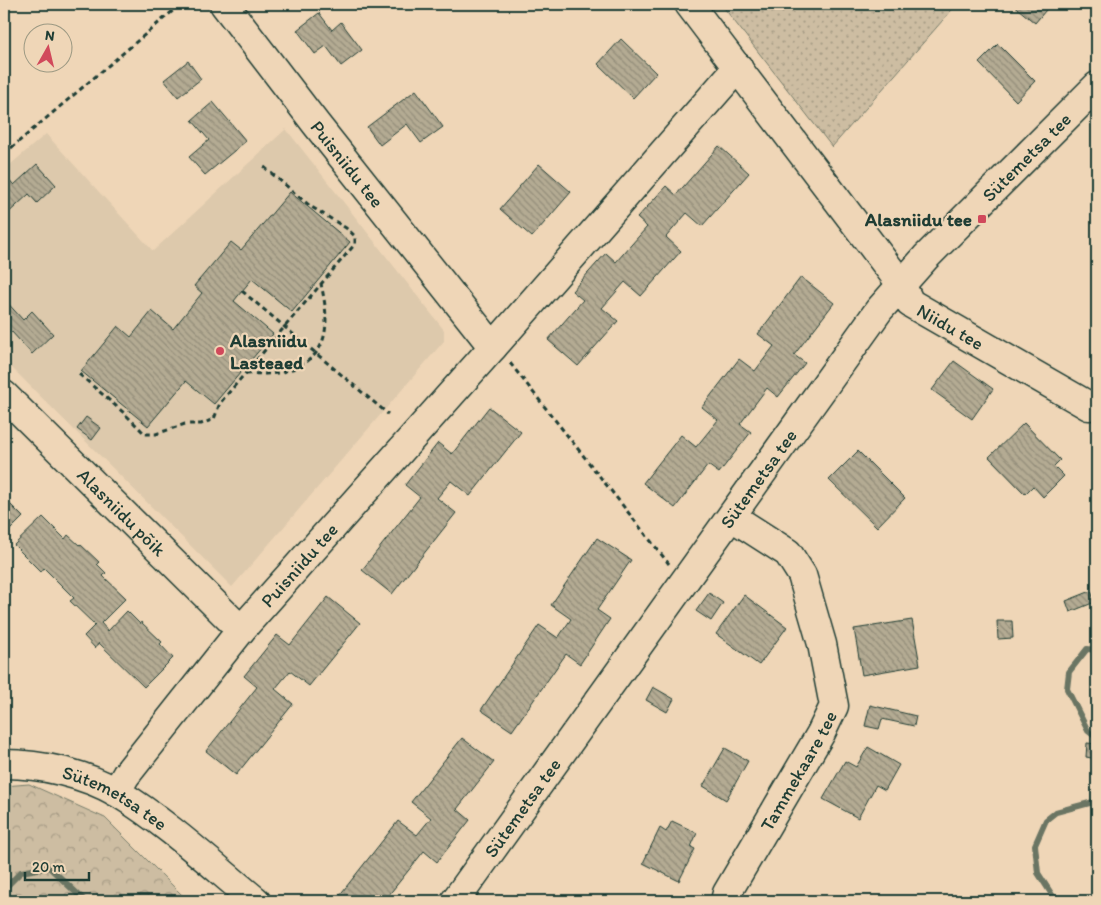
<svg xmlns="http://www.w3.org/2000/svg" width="1101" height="905" viewBox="0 0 1101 905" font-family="Itim,sans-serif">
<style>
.built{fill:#ddc9ac}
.grass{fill:url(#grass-dots);stroke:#767d6b}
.forest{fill:url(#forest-crowns);stroke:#767d6b}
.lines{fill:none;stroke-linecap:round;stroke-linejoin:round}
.stream{stroke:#6b7563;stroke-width:6}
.building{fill:url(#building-back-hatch);stroke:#1f3d34}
.minor-casing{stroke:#1f3d34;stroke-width:31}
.path{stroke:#1f3d34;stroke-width:3;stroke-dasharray:5 4;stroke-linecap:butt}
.minor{stroke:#efd6b7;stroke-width:28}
.poi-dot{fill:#d1495b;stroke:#efd6b7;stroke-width:2}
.labels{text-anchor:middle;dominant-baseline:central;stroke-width:4.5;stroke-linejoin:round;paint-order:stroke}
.street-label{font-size:19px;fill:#1f3d34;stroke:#efd6b7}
.poi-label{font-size:19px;font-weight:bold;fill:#1f3d34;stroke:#efd6b7;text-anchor:end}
</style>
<defs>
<pattern id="grass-dots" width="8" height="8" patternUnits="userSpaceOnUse" patternTransform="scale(1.25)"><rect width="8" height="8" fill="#cdbda2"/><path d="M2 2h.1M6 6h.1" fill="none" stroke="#a69b85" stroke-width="1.8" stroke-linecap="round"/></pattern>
<pattern id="forest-crowns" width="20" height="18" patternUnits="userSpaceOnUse" patternTransform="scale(1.25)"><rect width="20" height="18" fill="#cdbda2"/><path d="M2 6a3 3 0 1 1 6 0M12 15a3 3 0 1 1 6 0" fill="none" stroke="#a69b85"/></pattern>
<pattern id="building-back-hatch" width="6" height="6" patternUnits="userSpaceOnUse" patternTransform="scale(1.25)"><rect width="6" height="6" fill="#b4ab93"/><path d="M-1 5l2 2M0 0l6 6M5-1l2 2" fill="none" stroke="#928c79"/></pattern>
</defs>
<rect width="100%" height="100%" fill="#efd6b7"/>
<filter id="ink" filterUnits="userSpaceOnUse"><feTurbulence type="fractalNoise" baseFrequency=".02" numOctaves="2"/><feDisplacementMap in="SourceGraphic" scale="10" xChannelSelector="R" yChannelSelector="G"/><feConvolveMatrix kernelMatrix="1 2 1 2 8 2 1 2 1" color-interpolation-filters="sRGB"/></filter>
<g filter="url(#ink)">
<polygon class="built" points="286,129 444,330 444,341 232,587 4,360 4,170 46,134 153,251"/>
<polygon class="grass" points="721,4 957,4 832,147"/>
<polygon class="forest" points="29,784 105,818 188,901 4,901 4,786"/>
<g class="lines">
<g class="stream">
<polyline points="1097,650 1087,649 1069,672 1067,689 1088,731 1097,738"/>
<polyline points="4,889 21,872 49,867 85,901"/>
<polyline points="1056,901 1038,873 1035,845 1046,820 1056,812 1097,801"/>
</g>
</g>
<g class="building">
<polygon points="1012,4 1051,4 1035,23"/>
<polygon points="319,13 332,30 341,22 362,50 341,66 326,46 315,54 297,30"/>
<polygon points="621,39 656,73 633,98 598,64"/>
<polygon points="998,44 1035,81 1016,101 979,63"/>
<polygon points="188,61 201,79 178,97 164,80"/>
<polygon points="416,90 443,127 421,143 407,124 380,145 367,127"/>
<polygon points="213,102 246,141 205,175 189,157 209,140 192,120"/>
<polygon points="719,146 749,173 702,226 687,213 666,237 681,251 641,296 625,282 602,308 618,321 578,366 548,340 583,300 572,291 606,253 616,262 647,227 637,218 666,186 676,195"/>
<polygon points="37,164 56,185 37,203 29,194 4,217 4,176 5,175 14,185"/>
<polygon points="539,164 571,192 532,237 500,209"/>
<polygon points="290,192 350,242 292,312 252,279 242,291 234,301 273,334 214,404 186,381 148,426 81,371 118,326 131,337 152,311 173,329 202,293 194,286 231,242 241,250"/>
<polygon points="801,277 834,303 794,355 805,363 778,397 767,388 740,424 751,432 719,473 708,465 675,508 643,483 681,435 696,447 718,420 702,407 739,359 755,371 774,346 758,334"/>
<polygon points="4,299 23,320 32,311 53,334 32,354 11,331 4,338"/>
<polygon points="954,361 993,389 972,419 932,390"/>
<polygon points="489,407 521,432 470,496 451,481 437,498 456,513 392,594 362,570 420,497 405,485 438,443 452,454"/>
<polygon points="86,417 101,428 92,440 77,429"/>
<polygon points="1024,423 1060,460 1054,466 1064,476 1043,497 1033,486 1025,494 989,457"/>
<polygon points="858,451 905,498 877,527 829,480"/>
<polygon points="4,498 23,517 4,536"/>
<polygon points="43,517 65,539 68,535 79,545 80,544 99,562 97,564 106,573 103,576 126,598 101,623 108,631 127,611 140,624 141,622 162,642 160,644 173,658 144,687 99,643 95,648 84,636 95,625 70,601 74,598 44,568 41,572 14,545"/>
<polygon points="597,538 631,560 597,610 610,619 580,664 566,654 512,731 481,710 539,625 558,638 571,619 551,605"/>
<polygon points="1091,591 1095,602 1070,612 1066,601"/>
<polygon points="709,593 723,603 711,621 696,611"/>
<polygon points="744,595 787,627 759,665 716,634"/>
<polygon points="328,597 360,623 309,686 290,671 275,689 293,704 236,775 206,751 257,687 244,676 277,635 290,645"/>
<polygon points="912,620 920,665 862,675 854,629"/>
<polygon points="997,621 1012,621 1013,638 998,639"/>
<polygon points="653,687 674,699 667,712 646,700"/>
<polygon points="870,705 916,716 914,726 882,719 879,729 865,726"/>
<polygon points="462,738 494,762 457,809 470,820 437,862 424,851 384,901 335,901 398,821 417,835 431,818 411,802"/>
<polygon points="1087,743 1097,744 1097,759 1086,757"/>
<polygon points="868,747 899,765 885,790 876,785 858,818 823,799 845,761 856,767"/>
<polygon points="725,748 748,761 726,800 703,786"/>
<polygon points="672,821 697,833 691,847 695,849 679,881 643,863 660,828 666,832"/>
</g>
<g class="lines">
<g class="minor-casing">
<g id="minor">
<path id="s1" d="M224 4 316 124 493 347"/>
<path id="s2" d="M689 4 901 284 910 303 1089 406"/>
<path id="s3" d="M4 395 241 630"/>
<path id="s4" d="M4 764C41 764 86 774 118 793 167 823 211 864 256 901"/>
<path id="s5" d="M116 792 126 775 241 630 501 338 738 67"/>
<path id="s6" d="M455 901 879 310 926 257 1097 86"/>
<path id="s7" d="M725 901 727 893 821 733 834 706 822 644 802 575 788 553 732 517"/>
</g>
</g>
<g class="path">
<polyline points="4,154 181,4"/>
<polyline points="242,291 388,414"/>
<polyline points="510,363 669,564"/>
<polyline points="79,374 124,413 145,434 156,434 185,424 201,424 214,419 220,403 355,244 355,236 346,228 310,206 263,166"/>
<path d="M246 374C256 373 267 375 277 373 282 373 287 370 292 369 332 355 329 319 321 284"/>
</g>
<use href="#minor" class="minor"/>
</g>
</g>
<g class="poi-dot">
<rect x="977" y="214" width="10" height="10" rx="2.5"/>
<circle cx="220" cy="351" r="5"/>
</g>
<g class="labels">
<g class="street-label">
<text stroke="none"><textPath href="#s6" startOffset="940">Sütemetsa tee</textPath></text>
<text stroke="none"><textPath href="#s1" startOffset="202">Puisniidu tee</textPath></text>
<text stroke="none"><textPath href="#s2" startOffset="419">Niidu tee</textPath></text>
<text stroke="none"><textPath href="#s6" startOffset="520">Sütemetsa tee</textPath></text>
<text stroke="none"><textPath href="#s3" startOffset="166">Alasniidu põik</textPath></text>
<text stroke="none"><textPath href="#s5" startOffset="292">Puisniidu tee</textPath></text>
<text stroke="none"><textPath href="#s7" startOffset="150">Tammekaare tee</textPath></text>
<text stroke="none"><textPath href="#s4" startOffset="118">Sütemetsa tee</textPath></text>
<text stroke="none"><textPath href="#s6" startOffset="115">Sütemetsa tee</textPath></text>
</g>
<g class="poi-label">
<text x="972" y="219">Alasniidu tee</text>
<text x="230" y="340" text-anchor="start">Alasniidu<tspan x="230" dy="22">Lasteaed</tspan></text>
</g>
</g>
<rect width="1101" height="905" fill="none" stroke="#efd6b7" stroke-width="20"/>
<rect x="10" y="10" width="1081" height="885" fill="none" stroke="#1f3d34" stroke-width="2" filter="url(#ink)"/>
<g transform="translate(48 48) rotate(8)"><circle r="24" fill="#efd6b7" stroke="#9c9983"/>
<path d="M0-4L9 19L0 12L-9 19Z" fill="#d1495b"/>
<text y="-8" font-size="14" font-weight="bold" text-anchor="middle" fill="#1f3d34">N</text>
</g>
<path d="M25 872v8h64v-8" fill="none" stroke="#1f3d34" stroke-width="2.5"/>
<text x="32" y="872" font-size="15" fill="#1f3d34" stroke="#efd6b7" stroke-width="4" paint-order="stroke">20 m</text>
</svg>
